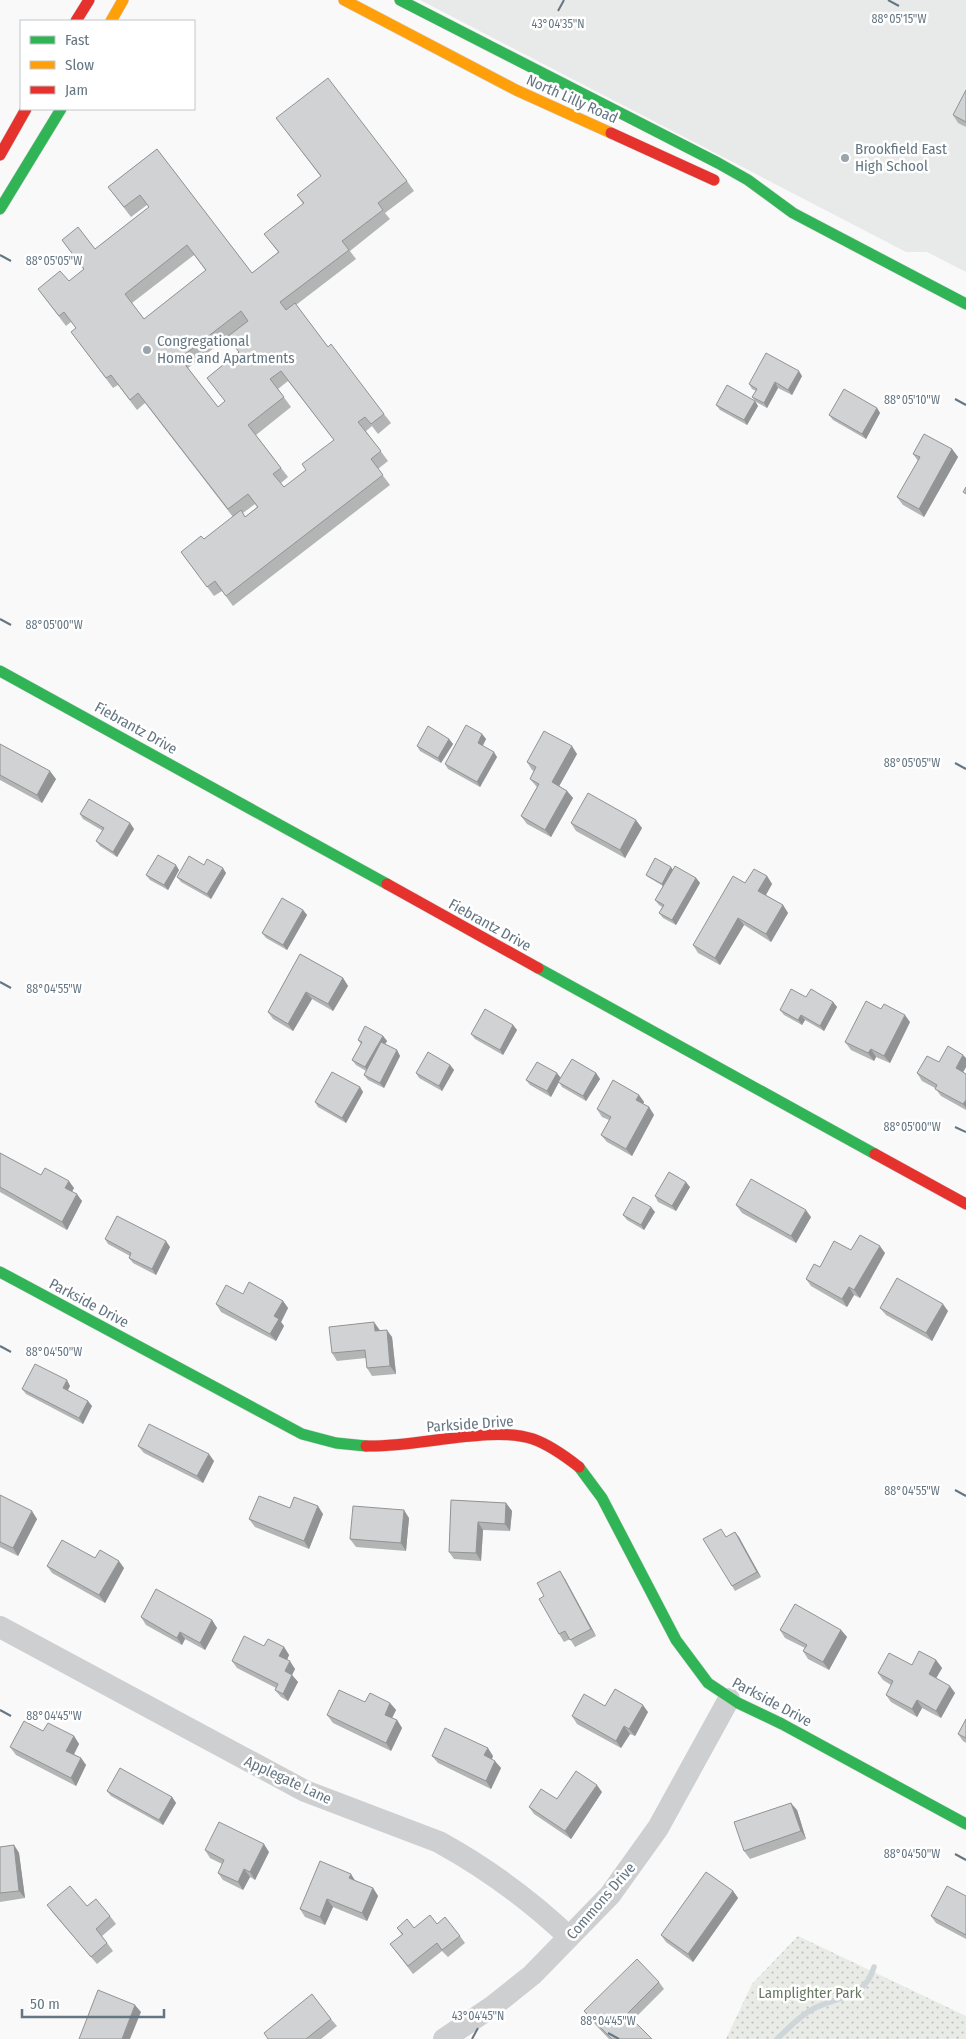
<svg xmlns="http://www.w3.org/2000/svg" width="966" height="2039" viewBox="0 0 966 2039" font-family="'Fira Sans Condensed',sans-serif">
<style>
.built{fill:#e8e9e9}
.green{fill:url(#green-dots)}
.lines{fill:none;stroke-linecap:round;stroke-linejoin:round}
.stream{stroke:#ced6d9;stroke-width:5.5}
.fast-casing{stroke:#d5d6d7;stroke-width:12}
.slow-casing{stroke:#d5d6d7;stroke-width:12}
.jam-casing{stroke:#d5d6d7;stroke-width:12}
.street{stroke:#cecfd0;stroke-width:22}
.fast{stroke:#30b455;stroke-width:11}
.slow{stroke:#ff9f0a;stroke-width:11}
.jam{stroke:#e5322d;stroke-width:11}
.wall{fill:#b3b5b5;fill-rule:evenodd}
.shaded-wall{fill:#929394}
.building{fill:#d0d2d3;stroke:#929394;fill-rule:evenodd}
.ticks{fill:none;stroke:#657683;stroke-width:2}
.poi-dot{fill:#99a4ac;stroke:#fff;stroke-width:2}
.labels{text-anchor:middle;dominant-baseline:central;stroke-width:5;stroke-linejoin:round;paint-order:stroke}
.street-label{font-size:15px;fill:#657683;stroke:#fff}
.poi-label{font-size:15px;fill:#657683;stroke:#fff;text-anchor:start}
.park-label{font-size:15px;fill:#687a64;stroke:#fff}
.ticks-label{font-size:12px;text-anchor:middle;fill:#657683;stroke:#fff;stroke-width:5;stroke-linejoin:round;paint-order:stroke}
</style>
<defs>
<pattern id="green-dots" width="8" height="8" patternUnits="userSpaceOnUse" patternTransform="scale(1.25)"><rect width="8" height="8" fill="#e8ebe6"/><path d="M2 2h.1M6 6h.1" fill="none" stroke="#c0c3c0" stroke-width="1.8" stroke-linecap="round"/></pattern>
</defs>
<rect width="100%" height="100%" fill="#f9f9f9"/>
<polygon class="built" points="420,0 966,0 966,272 927,252 906,252"/>
<polygon class="green" points="798,1936 966,2016 966,2039 726,2039 752,1984"/>
<g class="lines">
<path class="stream" d="M777 2039C788 2029 799 2016 813 2009 837 1996 865 1999 874 1967"/>
<g class="fast-casing">
<g id="fast">
<polyline points="400,0 718,163 748,180 793,213 966,304"/>
<polyline points="0,209 61,109"/>
<polyline points="0,671 387,884"/>
<polyline points="538,968 875,1154"/>
<polyline points="0,1272 302,1434 336,1443 366,1446"/>
<polyline points="579,1467 602,1498 676,1640 708,1683 738,1703 782,1724 966,1824"/>
</g>
</g>
<g class="slow-casing">
<g id="slow">
<polyline points="344,0 516,90 611,133"/>
<polyline points="111,21 123,0"/>
</g>
</g>
<g class="jam-casing">
<g id="jam">
<polyline points="76,21 89,0"/>
<polyline points="611,133 714,180"/>
<polyline points="0,155 26,109"/>
<polyline points="387,884 538,968"/>
<polyline points="875,1154 966,1204"/>
<path d="M366 1446C414 1448 492 1425 533 1439 550 1445 565 1456 579 1467"/>
</g>
</g>
<g class="street">
<path d="M0 1627 305 1791 439 1842C488 1869 529 1899 569 1937"/>
<polyline points="444,2039 493,2006 532,1975 610,1895 658,1828 729,1699"/>
</g>
<use href="#fast" class="fast"/>
<use href="#slow" class="slow"/>
<use href="#jam" class="jam"/>
</g>
<g class="wall">
<polygon points="966,90 966,127 958,123 953,115"/>
<path d="M276 118 407 181 414 191 385 213 390 219 350 251 356 259 296 305 328 347 384 414 391 423 378 434 372 426 366 431 388 461 378 469 390 485 233 606 222 591 214 596 181 552 204 539 233 517 145 403 137 410 118 385 113 388 71 332 76 328 71 322 66 326 38 289 69 281 84 270 62 240 95 249 149 207 147 205 131 217 108 187 157 149 252 273 278 252 264 234 303 204 297 195 321 177ZM194 255 206 271 144 319 132 303ZM228 337 239 352 207 378 225 401 218 407 188 368ZM288 381 334 440 306 470 284 487 281 483 288 477 256 435 291 407 278 389ZM255 504 257 507 245 517 243 513Z"/>
<polygon points="802,376 792,395 778,388 767,408 756,402 752,397 756,391 752,389 749,384"/>
<polygon points="755,401 758,406 747,425 720,410 716,405"/>
<polygon points="877,408 880,413 866,439 833,420 829,415"/>
<polygon points="952,449 958,457 924,517 903,505 897,497 918,461 913,454"/>
<polygon points="482,734 486,739 483,746 497,757 480,787 448,769 445,764"/>
<polygon points="449,739 453,744 441,763 420,751 417,746"/>
<polygon points="0,744 56,779 42,803 0,780"/>
<polygon points="577,754 559,786 567,791 573,798 551,837 527,824 521,816 537,787 536,786 530,779 534,771 532,770 527,762"/>
<polygon points="80,814 130,823 134,829 117,857 100,846 96,841 103,831 83,819"/>
<polygon points="571,823 642,828 625,858 576,831"/>
<polygon points="204,865 226,873 211,899 181,882 177,877"/>
<polygon points="673,869 696,878 700,883 676,925 663,918 659,913 662,907 659,905 655,900 663,886 648,877 646,875"/>
<polygon points="179,870 168,890 150,880 146,875"/>
<polygon points="767,876 772,884 766,895 783,905 788,913 771,942 744,925 720,965 698,953 693,945 745,883"/>
<polygon points="303,910 307,915 287,950 266,938 262,933"/>
<polygon points="300,954 343,978 348,986 333,1011 312,999 293,1031 273,1019 268,1012"/>
<polygon points="806,997 833,1002 837,1007 824,1031 805,1020 802,1025 784,1015 780,1010"/>
<polygon points="910,1022 890,1063 876,1057 874,1061 851,1050 845,1042"/>
<polygon points="513,1025 517,1030 503,1055 475,1039 471,1034"/>
<polygon points="383,1036 387,1041 385,1044 397,1050 400,1056 384,1088 368,1080 364,1075 366,1071 356,1065 352,1060 361,1044 358,1040"/>
<polygon points="939,1062 966,1067 963,1072 966,1074 966,1110 941,1096 935,1088 922,1081 917,1073"/>
<polygon points="450,1065 454,1070 442,1091 419,1078 416,1073"/>
<polygon points="596,1073 600,1079 586,1101 562,1087 559,1082 551,1097 530,1085 526,1080 561,1078"/>
<polygon points="360,1087 363,1092 346,1123 318,1107 315,1102"/>
<polygon points="639,1095 644,1102 643,1104 649,1107 654,1115 632,1156 607,1142 601,1135 609,1120 602,1117 597,1109"/>
<polygon points="0,1153 41,1175 74,1188 72,1191 82,1201 67,1230 0,1192"/>
<polygon points="690,1187 676,1211 658,1202 655,1196"/>
<polygon points="736,1205 811,1217 796,1243 742,1213"/>
<polygon points="655,1212 644,1230 627,1220 623,1215"/>
<polygon points="105,1239 170,1247 156,1275 133,1263 129,1258 130,1256 108,1244"/>
<polygon points="851,1250 885,1253 860,1298 854,1295 847,1307 811,1286 806,1279 820,1267"/>
<polygon points="243,1294 283,1301 288,1308 281,1322 284,1326 276,1341 221,1312 216,1304"/>
<polygon points="880,1308 948,1311 932,1341 886,1315"/>
<polygon points="379,1329 380,1330 392,1337 396,1374 372,1376 367,1368 366,1358 337,1361 332,1353"/>
<polygon points="70,1386 68,1390 92,1406 83,1424 26,1394 22,1389"/>
<polygon points="138,1446 214,1461 203,1483 144,1453"/>
<polygon points="0,1495 37,1519 18,1556 0,1547"/>
<polygon points="451,1500 506,1503 512,1511 510,1531 483,1530 481,1561 454,1559 449,1552"/>
<polygon points="290,1508 323,1514 309,1549 255,1527 249,1519"/>
<polygon points="409,1518 406,1551 356,1547 350,1539"/>
<polygon points="735,1532 761,1577 735,1591 732,1586 727,1537"/>
<polygon points="95,1558 124,1568 105,1603 52,1573 47,1566"/>
<polygon points="565,1579 596,1636 575,1647 570,1639 564,1642 559,1634 544,1596"/>
<polygon points="141,1617 212,1620 217,1628 205,1650 185,1639 182,1645 146,1625"/>
<polygon points="780,1630 841,1630 847,1637 829,1670 808,1659 803,1651 805,1648 785,1638"/>
<polygon points="264,1646 284,1647 289,1655 287,1660 295,1669 292,1675 298,1682 288,1701 281,1697 275,1690 276,1688 237,1668 232,1661"/>
<polygon points="936,1660 942,1668 936,1678 955,1693 941,1718 922,1708 917,1717 891,1702 886,1695 891,1685 883,1680 878,1673"/>
<polygon points="365,1702 390,1703 396,1710 392,1718 397,1720 402,1728 391,1751 333,1723 327,1715"/>
<polygon points="605,1706 648,1712 635,1736 630,1734 621,1748 577,1724 572,1716"/>
<polygon points="966,1719 966,1743 963,1741 958,1734"/>
<polygon points="43,1731 74,1736 79,1744 74,1754 81,1758 86,1765 76,1786 16,1755 10,1747"/>
<polygon points="432,1756 493,1756 492,1759 501,1768 491,1789 438,1763"/>
<polygon points="107,1791 172,1797 176,1803 163,1825 111,1796"/>
<polygon points="602,1792 571,1839 534,1814 529,1807 557,1799"/>
<polygon points="797,1810 806,1839 750,1859 744,1851"/>
<polygon points="14,1845 19,1853 25,1898 0,1902 0,1847"/>
<polygon points="205,1850 269,1852 255,1880 250,1877 243,1890 223,1880 218,1873 222,1864 210,1858"/>
<polygon points="356,1881 373,1888 378,1896 367,1921 333,1907 325,1925 305,1917 300,1909"/>
<polygon points="733,1891 738,1898 693,1962 666,1942 661,1935"/>
<polygon points="966,1896 966,1939 936,1923 931,1916"/>
<polygon points="47,1905 87,1906 110,1916 116,1924 102,1936 113,1951 97,1964 53,1913"/>
<polygon points="397,1928 414,1928 460,1936 465,1943 448,1957 442,1951 413,1974 390,1944 402,1935"/>
<polygon points="659,1982 664,1989 633,2020 652,2039 609,2039 590,2019 584,2011"/>
<polygon points="331,2019 337,2026 321,2039 268,2039"/>
</g>
<g class="shaded-wall">
<polygon points="799,371 802,376 792,395 788,390"/>
<polygon points="775,382 778,388 767,408 764,403"/>
<polygon points="755,401 758,406 747,425 744,420"/>
<polygon points="877,408 880,413 866,439 862,434"/>
<polygon points="952,449 958,457 924,517 919,509"/>
<polygon points="482,734 486,739 481,748 478,743"/>
<polygon points="449,739 453,744 441,763 438,758"/>
<polygon points="572,746 577,754 557,790 552,782"/>
<polygon points="494,752 497,757 480,787 477,782"/>
<polygon points="50,771 56,779 42,803 37,795"/>
<polygon points="567,791 573,798 551,837 545,830"/>
<polygon points="636,820 642,828 625,858 620,850"/>
<polygon points="130,823 134,829 117,857 113,852"/>
<polygon points="176,865 179,870 168,890 164,885"/>
<polygon points="671,867 673,870 663,887 662,884"/>
<polygon points="223,868 226,873 211,899 207,894"/>
<polygon points="767,876 772,884 764,898 758,891"/>
<polygon points="696,878 700,883 676,925 672,920"/>
<polygon points="783,905 788,913 771,942 766,934"/>
<polygon points="303,910 307,915 287,950 283,945"/>
<polygon points="738,918 744,925 720,965 715,958"/>
<polygon points="343,978 348,986 333,1011 328,1004"/>
<polygon points="306,992 312,999 293,1031 288,1024"/>
<polygon points="833,1002 837,1007 824,1031 820,1026"/>
<polygon points="801,1015 805,1020 802,1025 798,1020"/>
<polygon points="905,1015 910,1022 890,1063 884,1056"/>
<polygon points="513,1025 517,1030 503,1055 500,1050"/>
<polygon points="383,1036 387,1041 369,1072 365,1067"/>
<polygon points="871,1049 876,1057 874,1061 868,1053"/>
<polygon points="397,1050 400,1056 384,1088 380,1083"/>
<polygon points="963,1055 966,1058 966,1067 961,1076 956,1068"/>
<polygon points="450,1065 454,1070 442,1091 439,1086"/>
<polygon points="557,1073 561,1078 551,1097 547,1091"/>
<polygon points="596,1073 600,1079 586,1101 583,1096"/>
<polygon points="360,1087 363,1092 346,1123 342,1118"/>
<polygon points="639,1095 644,1102 641,1108 636,1100"/>
<polygon points="966,1100 966,1108 963,1104"/>
<polygon points="649,1107 654,1115 632,1156 626,1149"/>
<polygon points="69,1181 74,1188 70,1195 65,1188"/>
<polygon points="686,1182 690,1187 676,1211 672,1206"/>
<polygon points="77,1194 82,1201 67,1230 62,1222"/>
<polygon points="651,1207 655,1212 644,1230 641,1225"/>
<polygon points="806,1210 811,1217 796,1243 791,1236"/>
<polygon points="166,1241 170,1247 156,1275 152,1269"/>
<polygon points="880,1246 885,1253 860,1298 854,1290"/>
<polygon points="849,1287 854,1295 847,1307 842,1299"/>
<polygon points="283,1301 288,1308 281,1322 284,1326 276,1341 270,1334 274,1316"/>
<polygon points="943,1304 948,1311 932,1341 926,1333"/>
<polygon points="374,1322 379,1329 380,1338 375,1331"/>
<polygon points="387,1330 392,1337 396,1374 390,1366"/>
<polygon points="67,1380 70,1386 66,1393 63,1388"/>
<polygon points="88,1401 92,1406 83,1424 79,1418"/>
<polygon points="209,1454 214,1461 203,1483 197,1476"/>
<polygon points="506,1503 512,1511 510,1531 505,1524"/>
<polygon points="318,1506 323,1514 309,1549 304,1541"/>
<polygon points="404,1510 409,1518 406,1551 401,1543"/>
<polygon points="32,1511 37,1519 18,1556 13,1548"/>
<polygon points="478,1522 483,1530 481,1561 476,1553"/>
<polygon points="735,1532 739,1537 761,1577 757,1572"/>
<polygon points="119,1561 124,1568 105,1603 99,1595"/>
<polygon points="560,1571 565,1579 596,1636 591,1629"/>
<polygon points="212,1620 217,1628 205,1650 200,1643"/>
<polygon points="841,1630 847,1637 829,1670 823,1662"/>
<polygon points="180,1632 185,1639 182,1645 177,1638"/>
<polygon points="284,1647 289,1655 285,1664 279,1656"/>
<polygon points="936,1660 942,1668 934,1682 929,1674"/>
<polygon points="290,1661 295,1669 290,1679 285,1671"/>
<polygon points="292,1675 298,1682 288,1701 283,1694"/>
<polygon points="950,1686 955,1693 941,1718 936,1711"/>
<polygon points="917,1700 922,1708 917,1717 912,1709"/>
<polygon points="390,1703 396,1710 390,1722 385,1715"/>
<polygon points="643,1705 648,1712 635,1736 629,1729"/>
<polygon points="397,1720 402,1728 391,1751 386,1743"/>
<polygon points="624,1726 630,1734 621,1748 616,1741"/>
<polygon points="74,1736 79,1744 72,1758 66,1751"/>
<polygon points="488,1748 493,1756 490,1763 484,1755"/>
<polygon points="81,1758 86,1765 76,1786 71,1778"/>
<polygon points="495,1761 501,1768 491,1789 486,1781"/>
<polygon points="597,1785 602,1792 571,1839 565,1831"/>
<polygon points="172,1797 176,1803 163,1825 159,1820"/>
<polygon points="791,1803 797,1810 806,1839 801,1831"/>
<polygon points="264,1844 269,1852 255,1880 250,1872"/>
<polygon points="14,1845 19,1853 25,1898 19,1891"/>
<polygon points="244,1869 250,1877 243,1890 238,1882"/>
<polygon points="351,1874 356,1882 349,1878"/>
<polygon points="373,1888 378,1896 367,1921 362,1913"/>
<polygon points="733,1891 738,1898 693,1962 688,1954"/>
<polygon points="327,1899 333,1907 325,1925 320,1917"/>
<polygon points="135,2005 141,2012 130,2039 122,2039"/>
</g>
<g class="building">
<path d="M328 78 407 181 378 203 383 210 342 241 349 250 280 302 286 310 295 303 328 347 331 344 384 414 371 424 365 417 358 422 381 451 371 459 383 475 226 596 215 581 207 587 181 552 201 536 204 539 241 510 245 517 258 507 248 494 228 509 138 393 130 400 111 375 106 378 71 332 76 328 64 312 59 316 38 289 60 271 69 281 84 269 62 240 78 227 95 249 149 207 140 195 124 207 108 187 157 149 252 273 279 252 264 234 304 203 297 195 321 176 276 118ZM187 245 206 270 144 319 125 294ZM241 311 248 321 227 337 239 352 207 378 225 401 218 407 180 358ZM281 371 334 440 302 464 306 470 284 487 273 474 281 468 248 425 284 397 270 379Z"/>
<polygon points="966,90 966,122 953,115"/>
<polygon points="766,353 799,371 788,390 775,382 764,403 752,397 757,389 749,384"/>
<polygon points="727,385 755,401 744,420 716,405"/>
<polygon points="844,389 877,408 862,434 829,415"/>
<polygon points="924,434 952,449 919,509 897,497 920,457 913,454"/>
<polygon points="966,487 966,494 963,492"/>
<polygon points="466,725 482,734 478,743 494,752 477,782 445,764"/>
<polygon points="428,726 449,739 438,758 417,746"/>
<polygon points="544,731 572,746 552,782 567,791 545,830 521,816 539,784 530,779 536,767 527,762"/>
<polygon points="0,744 50,771 37,795 0,775"/>
<polygon points="588,793 636,820 620,850 571,823"/>
<polygon points="89,799 130,823 113,852 96,841 104,828 80,814"/>
<polygon points="158,855 176,865 164,885 146,875"/>
<polygon points="189,856 204,865 207,859 223,868 207,894 177,877"/>
<polygon points="655,858 671,867 662,884 646,875"/>
<polygon points="675,866 696,878 672,920 659,913 664,905 655,900"/>
<polygon points="754,869 767,876 758,891 783,905 766,934 738,918 715,958 693,945 733,876 745,883"/>
<polygon points="282,898 303,910 283,945 262,933"/>
<polygon points="300,954 343,978 328,1004 306,992 288,1024 268,1012"/>
<polygon points="791,989 806,997 811,989 833,1002 820,1026 801,1015 798,1020 780,1010"/>
<polygon points="866,1001 881,1009 884,1004 905,1015 884,1056 871,1049 868,1053 845,1042"/>
<polygon points="485,1009 513,1025 500,1050 471,1034"/>
<polygon points="365,1026 383,1036 365,1067 352,1060 362,1042 358,1040"/>
<polygon points="381,1042 397,1050 380,1083 364,1075"/>
<polygon points="948,1046 963,1055 956,1068 966,1074 966,1100 963,1104 935,1089 937,1085 917,1073 927,1056 939,1062"/>
<polygon points="428,1052 450,1065 439,1086 416,1073"/>
<polygon points="572,1059 596,1073 583,1096 558,1082"/>
<polygon points="537,1062 557,1073 547,1091 526,1080"/>
<polygon points="332,1072 360,1087 342,1118 315,1102"/>
<polygon points="613,1080 639,1095 636,1100 649,1107 626,1149 601,1135 611,1117 597,1109"/>
<polygon points="0,1153 41,1175 45,1168 69,1181 65,1188 77,1194 62,1222 0,1187"/>
<polygon points="669,1172 686,1182 672,1206 655,1196"/>
<polygon points="751,1179 806,1210 791,1236 736,1205"/>
<polygon points="633,1197 651,1207 641,1225 623,1215"/>
<polygon points="117,1216 166,1241 152,1269 129,1258 131,1253 105,1239"/>
<polygon points="860,1235 880,1246 854,1290 849,1287 842,1299 806,1279 814,1264 820,1267 834,1241 851,1250"/>
<polygon points="897,1278 943,1304 926,1333 880,1308"/>
<polygon points="249,1282 283,1301 274,1316 279,1319 270,1334 216,1304 226,1285 243,1294"/>
<polygon points="374,1322 375,1331 387,1330 390,1366 367,1368 365,1350 332,1353 329,1327"/>
<polygon points="35,1364 67,1380 63,1388 88,1401 79,1418 22,1389"/>
<polygon points="149,1424 209,1454 197,1476 138,1446"/>
<polygon points="0,1495 32,1511 13,1548 0,1542"/>
<polygon points="259,1496 290,1508 294,1497 318,1506 304,1541 249,1519"/>
<polygon points="451,1500 506,1503 505,1524 478,1522 476,1553 449,1552"/>
<polygon points="353,1506 404,1510 401,1543 350,1539"/>
<polygon points="721,1529 726,1537 735,1532 757,1572 732,1586 703,1539"/>
<polygon points="62,1540 95,1558 100,1550 119,1561 99,1595 47,1566"/>
<polygon points="560,1571 591,1629 570,1640 565,1631 559,1634 539,1599 544,1596 537,1583"/>
<polygon points="156,1589 212,1620 200,1643 180,1632 177,1638 141,1617"/>
<polygon points="795,1604 841,1630 823,1662 803,1651 807,1645 780,1630"/>
<polygon points="244,1636 264,1646 268,1639 284,1647 279,1656 290,1661 285,1671 292,1675 283,1694 275,1690 278,1684 232,1661"/>
<polygon points="919,1651 936,1660 929,1674 950,1686 936,1711 917,1700 912,1709 886,1695 893,1681 878,1673 889,1653 912,1665"/>
<polygon points="615,1689 643,1705 629,1729 624,1726 616,1741 572,1716 584,1694 605,1706"/>
<polygon points="339,1690 365,1702 370,1693 390,1703 385,1715 397,1720 386,1743 327,1715"/>
<polygon points="966,1719 966,1738 958,1734"/>
<polygon points="24,1721 43,1731 48,1723 74,1736 66,1751 81,1758 71,1778 10,1747"/>
<polygon points="445,1728 488,1748 484,1755 495,1761 486,1781 432,1756"/>
<polygon points="120,1768 172,1797 159,1820 107,1791"/>
<polygon points="576,1771 597,1785 565,1831 529,1807 541,1789 557,1799"/>
<polygon points="791,1803 801,1831 744,1851 734,1822"/>
<polygon points="219,1822 264,1844 250,1872 244,1869 238,1882 218,1873 224,1860 205,1850"/>
<polygon points="14,1845 19,1891 0,1893 0,1847"/>
<polygon points="320,1861 351,1874 349,1878 373,1888 362,1913 327,1899 320,1917 300,1909"/>
<polygon points="706,1872 733,1891 688,1954 661,1935"/>
<polygon points="70,1886 87,1906 96,1899 110,1916 96,1929 107,1943 91,1957 47,1905"/>
<polygon points="947,1886 966,1896 966,1935 931,1916"/>
<polygon points="430,1915 437,1924 445,1917 460,1936 442,1950 437,1943 408,1966 390,1944 403,1934 397,1928 407,1919 414,1928"/>
<polygon points="637,1959 659,1982 627,2014 652,2039 612,2039 584,2011"/>
<polygon points="98,1990 135,2005 122,2039 79,2039"/>
<polygon points="312,1994 331,2019 306,2039 268,2039 264,2033"/>
</g>
<path class="ticks" d="M888 0 899 6M558 11 564 0M0 255 11 261M955 399 966 405M0 619 11 625M955 763 966 769M0 982 11 988M955 1127 966 1132M0 1346 11 1352M955 1490 966 1496M0 1710 11 1716M955 1854 966 1860M608 2033 619 2039M472 2039 478 2028"/>
<g class="poi-dot">
<circle cx="845" cy="158" r="5"/>
<circle cx="147" cy="350" r="5"/>
</g>
<g class="labels">
<g class="street-label">
<text transform="translate(572 99) rotate(24)">North Lilly Road</text>
<text transform="translate(136 728) rotate(29)">Fiebrantz Drive</text>
<text transform="translate(490 925) rotate(29)">Fiebrantz Drive</text>
<text transform="translate(89 1303) rotate(28)">Parkside Drive</text>
<text transform="translate(470 1424) rotate(-4)">Parkside Drive</text>
<text transform="translate(772 1702) rotate(28)">Parkside Drive</text>
<text transform="translate(288 1780) rotate(25)">Applegate Lane</text>
<text transform="translate(601 1901) rotate(-49)">Commons Drive</text>
</g>
<g class="poi-label">
<text x="855" y="149">Brookfield East<tspan x="855" dy="17">High School</tspan></text>
<text x="157" y="341">Congregational<tspan x="157" dy="17">Home and Apartments</tspan></text>
</g>
<g class="park-label">
<text x="810" y="1993">Lamplighter Park</text>
</g>
</g>
<g class="ticks-label">
<text x="899" y="23">88°05'15"W</text>
<text x="558" y="28">43°04'35"N</text>
<text x="54" y="265">88°05'05"W</text>
<text x="912" y="404">88°05'10"W</text>
<text x="54" y="629">88°05'00"W</text>
<text x="912" y="767">88°05'05"W</text>
<text x="54" y="993">88°04'55"W</text>
<text x="912" y="1131">88°05'00"W</text>
<text x="54" y="1356">88°04'50"W</text>
<text x="912" y="1495">88°04'55"W</text>
<text x="54" y="1720">88°04'45"W</text>
<text x="912" y="1858">88°04'50"W</text>
<text x="478" y="2020">43°04'45"N</text>
<text x="608" y="2025">88°04'45"W</text>
</g>
<rect x="20" y="20" width="175" height="90" fill="#ffffff" stroke="#c1c8cd"/>
<rect x="30" y="36" width="25" height="8" fill="#30b455" stroke="#c1c8cd"/>
<text x="65" y="45" font-size="15" fill="#657683">Fast</text>
<rect x="30" y="61" width="25" height="8" fill="#ff9f0a" stroke="#c1c8cd"/>
<text x="65" y="70" font-size="15" fill="#657683">Slow</text>
<rect x="30" y="86" width="25" height="8" fill="#e5322d" stroke="#c1c8cd"/>
<text x="65" y="95" font-size="15" fill="#657683">Jam</text>
<path d="M22 2009v8h142v-8" fill="none" stroke="#657683" stroke-width="2.5"/>
<text x="30" y="2009" font-size="15" fill="#657683" stroke="#ffffff" stroke-width="4" paint-order="stroke">50 m</text>
</svg>
